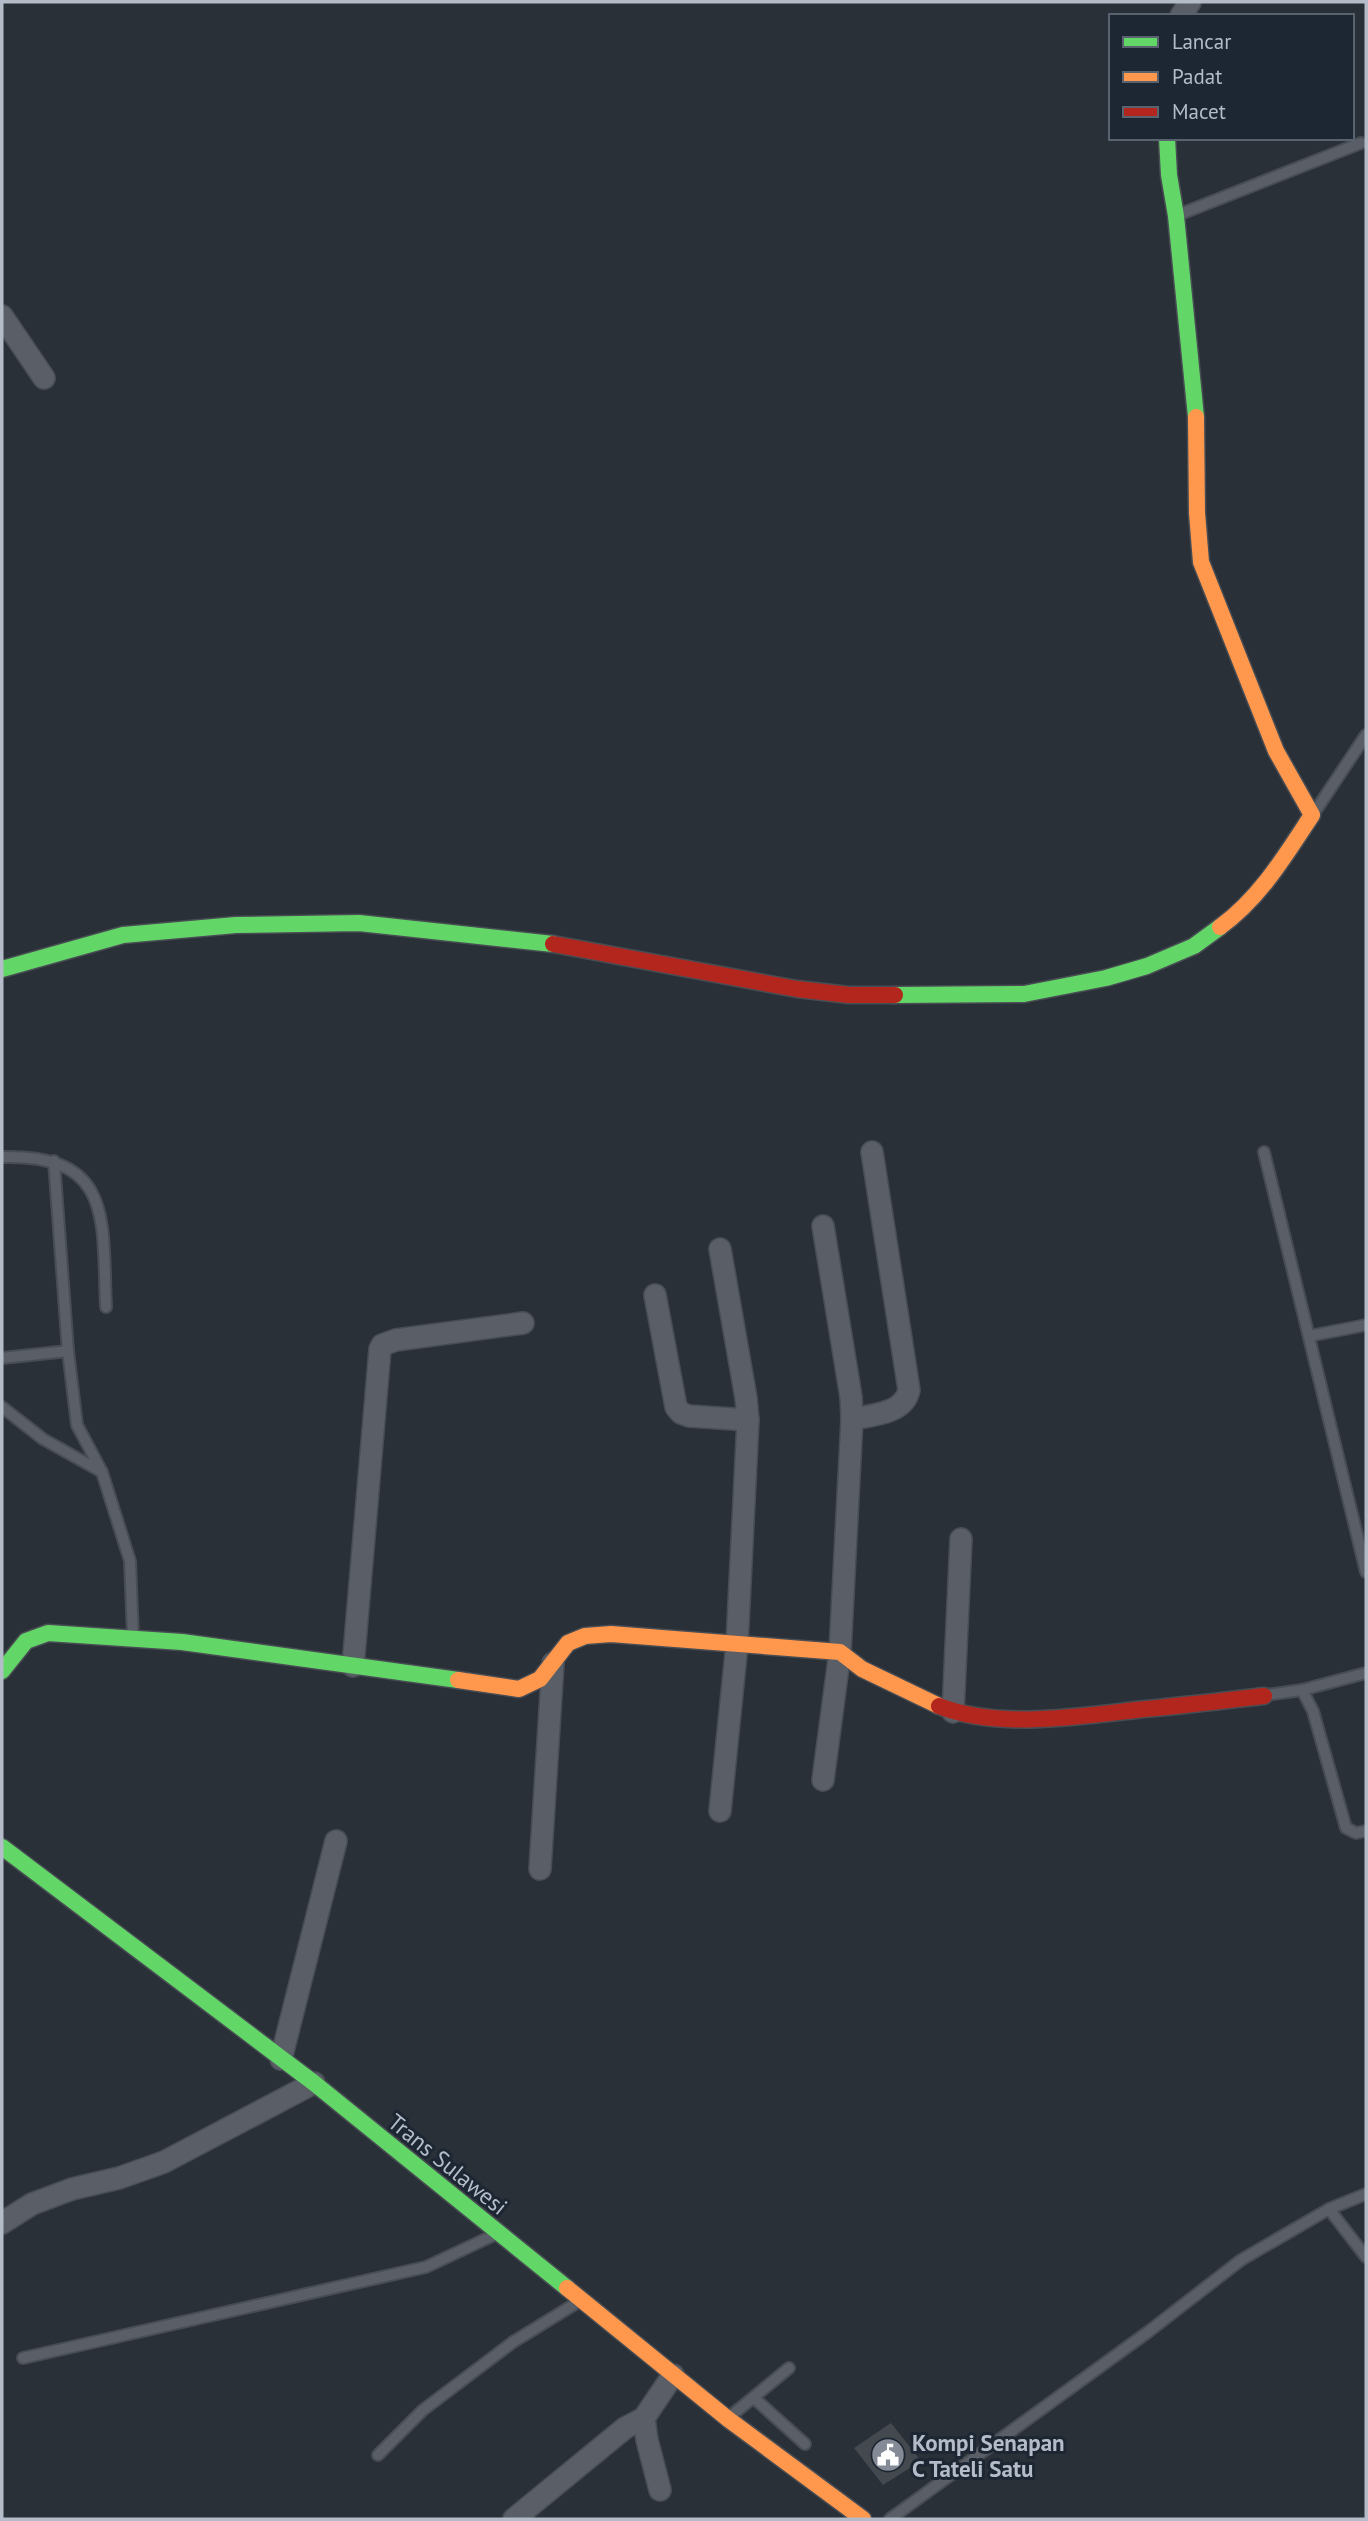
<svg xmlns="http://www.w3.org/2000/svg" width="1368" height="2521" viewBox="0 0 1368 2521" font-family="'PT Sans',sans-serif">
<style>
.building{fill:#444950}
.lines{fill:none;stroke-linecap:round;stroke-linejoin:round}
.lane-casing{stroke:#484c53;stroke-width:14}
.street-casing{stroke:#484c53;stroke-width:24}
.fast-casing{stroke:#484c53;stroke-width:19}
.slow-casing{stroke:#484c53;stroke-width:19}
.jam-casing{stroke:#484c53;stroke-width:19}
.lane{stroke:#5a5e66;stroke-width:10}
.street{stroke:#5a5e66;stroke-width:21}
.fast{stroke:#63d668;stroke-width:16}
.slow{stroke:#ff974d;stroke-width:16}
.jam{stroke:#b3261e;stroke-width:16}
.labels{text-anchor:middle;dominant-baseline:central;stroke-width:6;stroke-linejoin:round;paint-order:stroke}
.street-label{font-size:23px;fill:#b4bcc9;stroke:#1d2633}
.poi-label{font-size:23px;font-weight:bold;fill:#b4bcc9;stroke:#1d2633;text-anchor:start}
</style>
<rect width="100%" height="100%" fill="#2a3038"/>
<polygon class="building" points="891,2423 921,2461 883,2485 854,2448"/>
<g class="lines">
<g class="lane-casing">
<g id="lane">
<polyline points="1178,215 1361,143"/>
<polyline points="1314,813 1366,735"/>
<polyline points="1264,1152 1366,1572"/>
<path d="M2 1157C114 1154 102 1220 106 1307"/>
<polyline points="54,1161 68,1351 77,1425 102,1472 130,1561 133,1636"/>
<polyline points="1309,1336 1366,1325"/>
<polyline points="2,1358 68,1351"/>
<polyline points="2,1407 43,1439 102,1472"/>
<polyline points="1302,1690 1366,1673"/>
<polyline points="1266,1695 1302,1690 1313,1711 1346,1828 1356,1833 1366,1831"/>
<polyline points="1329,2209 1366,2257"/>
<polyline points="23,2358 426,2267 492,2236"/>
<polyline points="754,2398 805,2444"/>
<polyline points="732,2415 789,2368"/>
<polyline points="378,2455 423,2410 513,2342 575,2304"/>
<polyline points="890,2519 1148,2332 1241,2260 1329,2209 1366,2194"/>
</g>
</g>
<g class="street-casing">
<g id="street">
<polyline points="1181,16 1190,2"/>
<polyline points="2,316 44,378"/>
<polyline points="720,1249 746,1398 748,1420 737,1644 720,1811"/>
<polyline points="655,1295 676,1407 681,1413 689,1416 748,1420"/>
<path d="M852 1419C872 1415 904 1414 909 1390L872 1152"/>
<polyline points="353,1666 380,1349 382,1345 396,1340 523,1323"/>
<polyline points="953,1712 961,1539"/>
<polyline points="823,1780 840,1652 852,1419 851,1397 823,1226"/>
<polyline points="540,1869 553,1663"/>
<polyline points="281,2059 336,1841"/>
<polyline points="2,2223 32,2204 72,2189 119,2178 164,2162 314,2083"/>
<polyline points="644,2418 647,2440 660,2490"/>
<polyline points="514,2519 625,2428 644,2418 673,2375"/>
</g>
</g>
<g class="fast-casing">
<g id="fast">
<polyline points="1167,138 1169,175 1176,216 1196,417"/>
<polyline points="2,969 123,935 236,925 359,923 553,944"/>
<polyline points="895,995 1024,994 1106,978 1147,966 1194,946 1220,927"/>
<polyline points="2,1671 26,1641 48,1633 182,1642 458,1680"/>
<polyline points="2,1847 314,2083 567,2288"/>
</g>
</g>
<g class="slow-casing">
<g id="slow">
<path d="M1196 417 1197 513 1201 562 1276 751 1312 815C1285 856 1260 898 1220 927"/>
<polyline points="458,1680 519,1689 540,1679 568,1643 585,1636 611,1634 840,1652 862,1669 939,1706"/>
<polyline points="567,2288 728,2419 863,2519"/>
</g>
</g>
<g class="jam-casing">
<g id="jam">
<polyline points="553,944 797,989 849,995 895,995"/>
<path d="M939 1706C996 1729 1076 1717 1136 1710 1179 1706 1221 1701 1264 1696"/>
</g>
</g>
<use href="#lane" class="lane"/>
<use href="#street" class="street"/>
<use href="#fast" class="fast"/>
<use href="#slow" class="slow"/>
<use href="#jam" class="jam"/>
</g>
<defs>
<g id="civic-disc" transform="scale(1.75)"><circle r="9.5" fill="#848b96" stroke="#1d2633"/><path d="M-.6-6.5H3V-4.5H.6V-3L4-1V1h2V6H-6V1h2V-1L-.6-3ZM-1.2 2.5V6h2.4V2.5Z" fill="#fff"/></g>
</defs>
<g fill-rule="evenodd">
<use href="#civic-disc" x="888" y="2455"/>
</g>
<g class="labels">
<g class="street-label">
<text transform="translate(448 2164) rotate(39)">Trans Sulawesi</text>
</g>
<g class="poi-label">
<text x="912" y="2442">Kompi Senapan<tspan x="912" dy="26">C Tateli Satu</tspan></text>
</g>
</g>
<rect width="1368" height="2521" fill="none" stroke="#b4bcc9" stroke-width="7"/>
<rect x="1109" y="14" width="245" height="126" fill="#1d2633" stroke="#59626f" stroke-width="2"/>
<rect x="1123" y="37" width="35" height="10" fill="#63d668" stroke="#59626f" stroke-width="2"/>
<text x="1172" y="49" font-size="21" fill="#b4bcc9">Lancar</text>
<rect x="1123" y="72" width="35" height="10" fill="#ff974d" stroke="#59626f" stroke-width="2"/>
<text x="1172" y="84" font-size="21" fill="#b4bcc9">Padat</text>
<rect x="1123" y="107" width="35" height="10" fill="#b3261e" stroke="#59626f" stroke-width="2"/>
<text x="1172" y="119" font-size="21" fill="#b4bcc9">Macet</text>
</svg>
